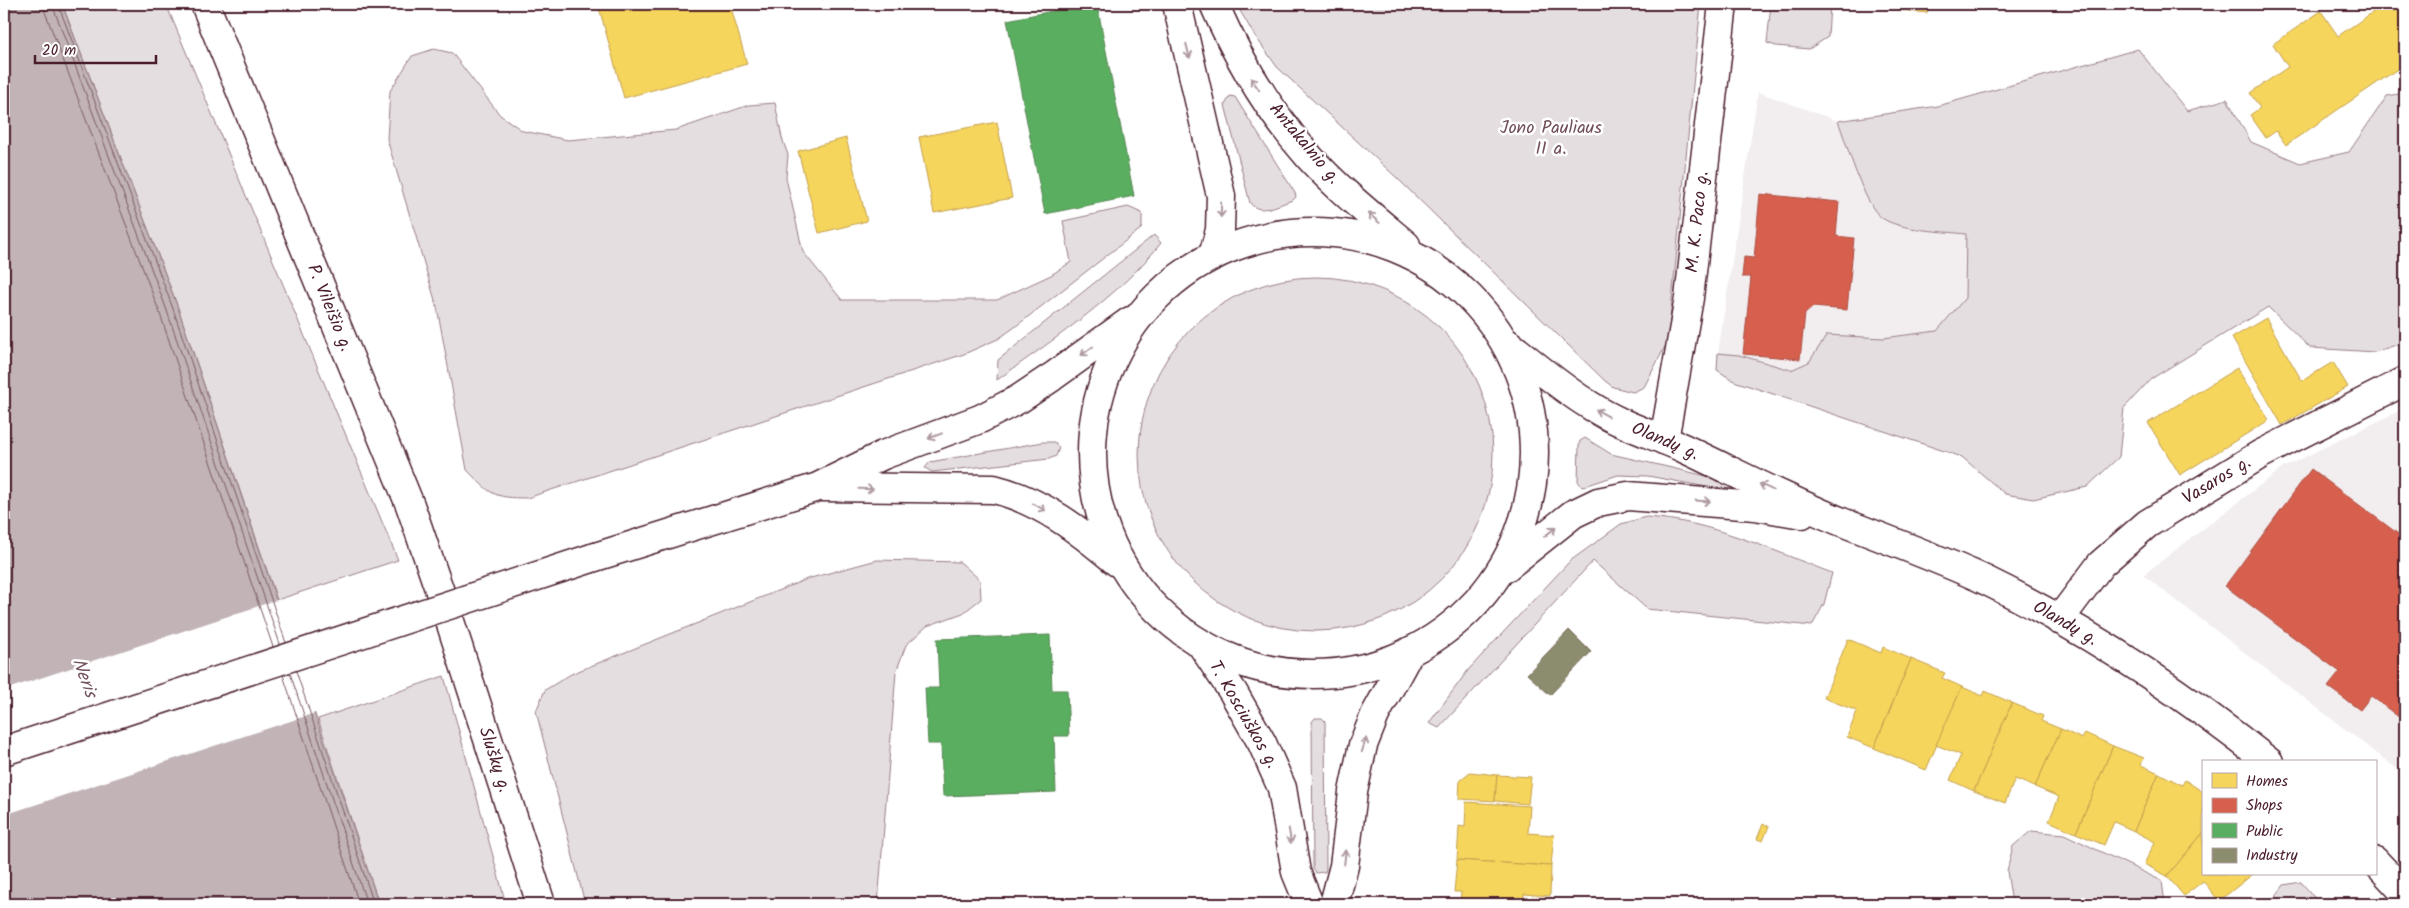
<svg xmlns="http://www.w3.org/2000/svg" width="2409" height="908" viewBox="0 0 2409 908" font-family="Kalam,sans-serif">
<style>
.built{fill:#f2eeef}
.green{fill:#e5dee0;stroke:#987e86}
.water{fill:#c1b3b6;stroke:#91787e}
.pier{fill:#fff}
.homes{fill:#f6d55c;stroke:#c29e4d}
.shops{fill:#d6604d;stroke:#ac4c43}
.public{fill:#5aae61;stroke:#558351}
.industry{fill:#8c8c6e;stroke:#786b5a}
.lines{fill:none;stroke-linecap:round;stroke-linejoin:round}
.shore{stroke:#7a5a63;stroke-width:1}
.minor-casing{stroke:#4a1f2b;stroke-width:31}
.major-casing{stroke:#4a1f2b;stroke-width:31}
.minor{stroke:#fff;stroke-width:28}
.major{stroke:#fff;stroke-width:28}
.major-bridge-casing{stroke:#4a1f2b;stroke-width:31;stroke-linecap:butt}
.major-bridge{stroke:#fff;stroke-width:28}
.oneway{stroke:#ae9aa0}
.labels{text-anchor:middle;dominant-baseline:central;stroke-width:5;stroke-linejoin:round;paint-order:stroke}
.park-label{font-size:18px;fill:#714f58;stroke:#fff}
.street-label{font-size:18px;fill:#4a1f2b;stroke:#fff}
.water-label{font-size:19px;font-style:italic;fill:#74535c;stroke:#fff}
</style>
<rect width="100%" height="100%" fill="#fff"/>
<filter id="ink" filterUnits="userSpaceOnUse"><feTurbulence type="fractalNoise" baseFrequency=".02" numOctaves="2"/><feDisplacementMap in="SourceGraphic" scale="10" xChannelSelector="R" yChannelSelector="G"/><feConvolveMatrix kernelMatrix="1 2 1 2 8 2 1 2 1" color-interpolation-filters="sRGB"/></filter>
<g filter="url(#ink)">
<g class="built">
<polygon points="1758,92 1838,121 1870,206 1916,229 1966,234 1965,298 1937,331 1883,338 1827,335 1809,362 1791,370 1739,355 1718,353"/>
<polygon points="2405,408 2405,775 2143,575 2284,467"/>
</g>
<g class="green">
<polygon points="62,4 166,4 398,560 277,600 177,305"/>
<polygon points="1236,4 1701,4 1668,341 1644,387 1633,392 1613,387 1605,381 1397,178 1277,67 1253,33"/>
<polygon points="1771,4 1830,4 1828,37 1809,49 1776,46 1767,43"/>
<path d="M434 49 452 53 500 115 523 131 568 140 676 130 749 105 775 103 782 138 788 155 786 178 803 252 842 300H997L1051 275 1071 262 1063 221 1128 207 1142 213V228L1015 327 998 339 964 354 527 498C492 498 491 494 467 470L437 307 387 139 390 91 412 56Z"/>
<path d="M2138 49 2187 111 2227 99 2251 142 2300 163 2349 152 2387 96 2405 93V342L2375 352 2310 348 2268 307 2151 379 2124 408 2119 457 2087 487 2033 499 2005 494 1962 457 1734 381 1717 370 1718 353 1739 355 1791 370 1809 362 1827 335 1883 338 1937 331 1965 298 1966 234C1943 231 1901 231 1882 218 1864 206 1847 144 1838 121L1938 106Z"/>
<path d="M1230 96 1235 97 1295 193 1296 197 1293 200C1279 204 1260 216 1250 203L1225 105Z"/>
<path d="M1154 235 1161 243C1117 298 1054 339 997 380L998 360Z"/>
<circle cx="1316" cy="454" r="177"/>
<polygon points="1585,438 1611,454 1737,483 1739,490 1734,492 1648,476 1618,475 1582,487 1578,481 1579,446 1580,441"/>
<polygon points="1043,442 1054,442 1059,448 1056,456 1049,459 932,472 925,468 930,462"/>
<path d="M1646 517C1711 521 1771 550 1832 573L1824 604 1812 626 1647 609 1593 561 1439 728 1429 723 1469 669 1570 561 1621 524Z"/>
<polygon points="877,560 960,562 980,580 981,599 963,613 927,626 906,645 896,672 878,904 585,904 536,711 545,690 571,674 807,579"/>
<polygon points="444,676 506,904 379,904 318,719"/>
<polygon points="1315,718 1322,718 1325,721 1326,869 1325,872 1316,873 1313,869 1312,722"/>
<polygon points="2031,831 2064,834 2162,881 2165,904 2012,904 2007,871 2013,846"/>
<polygon points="2301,882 2320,904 2270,904 2284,885"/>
</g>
<polygon class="water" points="4,4 62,4 177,305 379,904 4,904"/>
<polygon class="pier" points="280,599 318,712 4,815 4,690"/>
<g class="homes">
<polygon points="598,4 730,4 747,64 624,98"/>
<polygon points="1851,4 1928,4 1927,13"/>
<polygon points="2385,4 2397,4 2405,16 2405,64 2286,145 2276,131 2266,138 2250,115 2260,108 2250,93 2288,67 2273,44 2321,11 2338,36"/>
<polygon points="997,122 1012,198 934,213 919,137"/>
<polygon points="846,138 867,221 819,233 798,151"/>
<polygon points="2266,318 2302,381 2333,362 2348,387 2282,425 2232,338"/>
<polygon points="2237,368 2269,420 2180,475 2148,423"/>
<polygon points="1848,639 1881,653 1883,647 1911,659 1874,748 1847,737 1857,711 1824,698"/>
<polygon points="1911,659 1945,673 1942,678 1962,687 1926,770 1874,748"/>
<polygon points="1962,687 1983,696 1985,691 2012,703 1974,791 1950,780 1961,755 1936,745"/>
<polygon points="2012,703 2043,716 2041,721 2061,729 2035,787 2015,779 2005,803 1974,791"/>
<polygon points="2061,729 2082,739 2085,733 2113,746 2076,833 2049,821 2059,797 2035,787"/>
<polygon points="2113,746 2144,758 2141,765 2159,773 2134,831 2114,822 2104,845 2076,833"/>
<polygon points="1470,772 1497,775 1495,801 1459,799 1460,780"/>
<polygon points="2159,773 2182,785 2185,780 2203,792 2203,833 2167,876 2144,864 2155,842 2134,831"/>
<polygon points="1497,775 1531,777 1528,804 1495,801"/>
<polygon points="1466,802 1530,806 1528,833 1554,835 1551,866 1457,860 1459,826 1465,827"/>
<polygon points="1763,824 1769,826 1763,841 1757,839"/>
<polygon points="2203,833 2203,874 2253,874 2219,901 2203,881 2184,896 2167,876"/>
<polygon points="1457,860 1551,866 1550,896 1524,894 1523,904 1460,904 1461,892 1454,892"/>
</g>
<g class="shops">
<polygon points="1760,194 1839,202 1836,236 1854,238 1847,310 1813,307 1805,314 1800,359 1743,354 1751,277 1742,277 1744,257 1754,258"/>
<polygon points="2311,469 2405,539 2405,710 2400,718 2371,696 2360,710 2328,687 2340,672 2225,586"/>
</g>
<g class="public">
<polygon points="1088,4 1097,4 1134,196 1045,214 1007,20"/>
<polygon points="1050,635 1052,690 1067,690 1069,736 1054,736 1056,792 943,796 941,744 928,744 925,688 939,688 937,639"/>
</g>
<polygon class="industry" points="1569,630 1591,652 1550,695 1527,674"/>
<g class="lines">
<g class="shore">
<polyline points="44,4 45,12 159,311 273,647"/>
<polyline points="52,4 166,308 280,644"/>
<polyline points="58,4 172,306 286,643"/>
<polyline points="296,671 374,904"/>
<polyline points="290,673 367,904"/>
<polyline points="283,675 359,904"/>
</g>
<g class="minor-casing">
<g id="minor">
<polyline points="205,4 410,505 448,615 541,904"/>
<polyline points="1664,440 1689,298 1723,4"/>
<polyline points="2059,620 2101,564 2147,524 2261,454 2405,381"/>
</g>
</g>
<g class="major-casing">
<g id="major">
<polyline points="1177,4 1221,196 1220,230 1213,256"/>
<path d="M1214 4C1238 59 1270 113 1310 158 1339 190 1373 217 1406 245"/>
<circle cx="1313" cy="453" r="221"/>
<path d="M1507 343C1534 364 1561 388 1591 406 1620 425 1652 434 1683 448 1736 473 1788 500 1842 522 1890 541 1938 558 1985 580 2086 629 2181 692 2269 762"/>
<path d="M822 487 994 489C1042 501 1080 531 1117 562"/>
<polyline points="592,558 818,487 883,455 980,419 1019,399 1052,377 1130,321"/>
<polyline points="1505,568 1573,514 1598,502 1628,496 1755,506 1802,514"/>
<polyline points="1201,644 1233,692 1262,743 1282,788 1296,872 1309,904"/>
<polyline points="2375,861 2405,893"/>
<polyline points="1334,904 1344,866 1353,792 1363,745 1375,715 1410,651"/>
</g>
</g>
<use href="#minor" class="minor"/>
<use href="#major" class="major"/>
<g class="major-bridge-casing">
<polyline id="major-bridge" points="4,751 592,558"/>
</g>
<use href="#major-bridge" class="major-bridge"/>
</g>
<defs><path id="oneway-shaft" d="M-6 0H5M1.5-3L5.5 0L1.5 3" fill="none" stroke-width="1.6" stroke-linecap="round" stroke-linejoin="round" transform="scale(1.25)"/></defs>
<g class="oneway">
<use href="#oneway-shaft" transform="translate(1188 51) rotate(76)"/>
<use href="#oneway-shaft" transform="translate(1255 84) rotate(-125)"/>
<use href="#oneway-shaft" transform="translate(1221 210) rotate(91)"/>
<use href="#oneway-shaft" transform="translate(1374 218) rotate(-139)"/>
<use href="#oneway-shaft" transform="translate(1087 351) rotate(144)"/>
<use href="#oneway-shaft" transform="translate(1602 413) rotate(-151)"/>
<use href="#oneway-shaft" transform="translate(935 436) rotate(159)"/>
<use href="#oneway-shaft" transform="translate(1766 487) rotate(-155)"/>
<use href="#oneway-shaft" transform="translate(866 489) rotate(2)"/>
<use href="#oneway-shaft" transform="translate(1703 501) rotate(4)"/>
<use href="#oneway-shaft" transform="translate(1039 507) rotate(28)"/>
<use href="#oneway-shaft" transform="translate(1550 532) rotate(-38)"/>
<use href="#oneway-shaft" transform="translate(1364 745) rotate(-73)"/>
<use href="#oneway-shaft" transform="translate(1290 836) rotate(81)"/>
<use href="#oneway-shaft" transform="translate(1345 857) rotate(-84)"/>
</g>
</g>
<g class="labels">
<g class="park-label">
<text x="1551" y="128">Jono Pauliaus<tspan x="1551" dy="21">II a.</tspan></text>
</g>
<g class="street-label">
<text transform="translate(1304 144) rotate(50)">Antakalnio g.</text>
<text transform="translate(1698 222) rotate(-84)">M. K. Paco g.</text>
<text transform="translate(329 308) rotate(68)">P. Vileišio g.</text>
<text transform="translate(1665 442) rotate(23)">Olandų g.</text>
<text transform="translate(2217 481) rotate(-31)">Vasaros g.</text>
<text transform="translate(2065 624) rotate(30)">Olandų g.</text>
<text transform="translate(1243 715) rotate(60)">T. Kosciuškos g.</text>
<text transform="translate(494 760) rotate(72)">Sluškų g.</text>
</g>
<g class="water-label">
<text transform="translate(84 678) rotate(70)">Neris</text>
</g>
</g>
<rect width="2409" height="908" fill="none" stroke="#fff" stroke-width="20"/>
<rect x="10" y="10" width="2389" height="888" fill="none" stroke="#4a1f2b" stroke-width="2" filter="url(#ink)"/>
<rect x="2202" y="760" width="175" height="115" fill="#ffffff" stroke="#b7a5aa"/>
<rect x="2212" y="773" width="25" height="15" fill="#f6d55c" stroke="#b7a5aa"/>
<text x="2246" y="786" font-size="15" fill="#4a1f2b">Homes</text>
<rect x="2212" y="798" width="25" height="15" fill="#d6604d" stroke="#b7a5aa"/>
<text x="2246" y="810" font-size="15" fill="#4a1f2b">Shops</text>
<rect x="2212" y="823" width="25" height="15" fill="#5aae61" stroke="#b7a5aa"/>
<text x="2246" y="836" font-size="15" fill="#4a1f2b">Public</text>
<rect x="2212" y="848" width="25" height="15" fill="#8c8c6e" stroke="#b7a5aa"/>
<text x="2246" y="860" font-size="15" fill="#4a1f2b">Industry</text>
<path d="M35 55v8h121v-8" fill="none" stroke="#4a1f2b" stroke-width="2.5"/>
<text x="42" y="55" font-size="15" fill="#4a1f2b" stroke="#ffffff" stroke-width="4" paint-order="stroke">20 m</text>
</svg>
